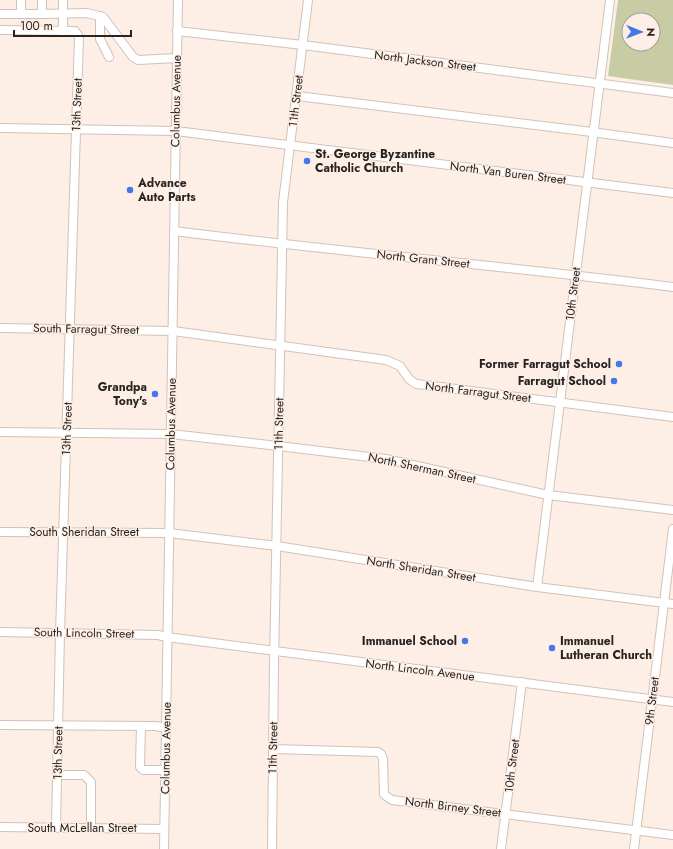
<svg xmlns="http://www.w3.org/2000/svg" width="673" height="849" viewBox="0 0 673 849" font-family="Jost,sans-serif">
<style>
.green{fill:#c8cca4;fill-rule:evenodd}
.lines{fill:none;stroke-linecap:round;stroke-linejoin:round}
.minor-casing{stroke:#d0c2ba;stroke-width:10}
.minor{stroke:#fff;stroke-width:8}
.poi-dot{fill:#4478e9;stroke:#fdefe6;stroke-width:1.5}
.labels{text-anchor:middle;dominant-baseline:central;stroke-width:3;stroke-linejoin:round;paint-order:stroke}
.street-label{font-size:12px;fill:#292421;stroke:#fdefe6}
.poi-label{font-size:12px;font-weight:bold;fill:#292421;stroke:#fdefe6;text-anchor:end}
</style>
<rect width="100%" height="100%" fill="#fdefe6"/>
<path class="green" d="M618 0H673V85L608 76ZM629 20H653V44H629Z"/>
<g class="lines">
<g class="minor-casing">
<g id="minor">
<polyline points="63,0 63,31"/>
<polyline points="0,14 42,14 87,13 103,17 133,57 138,60 177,58"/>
<polyline points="21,14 21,0"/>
<polyline points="42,14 42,0"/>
<polyline points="100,16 100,39 109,57"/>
<polyline points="0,30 75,31 79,37 60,633 56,828"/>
<polyline points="177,31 303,45 673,93"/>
<polyline points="297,96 584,131 673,143"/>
<polyline points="0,128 176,131 673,193"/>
<path d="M174 231C340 252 507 266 673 287"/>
<polyline points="0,328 173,331 386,360 400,366 409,379 416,384 425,385 673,417"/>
<polyline points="0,432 171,434 287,447 386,459 548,495 673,510"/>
<polyline points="0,532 169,533 277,546 537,587 673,604"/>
<polyline points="537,587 610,0"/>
<polyline points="0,632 158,635 167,637 673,702"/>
<polyline points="0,725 156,726 166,728"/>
<polyline points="141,726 140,767 143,770 165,770"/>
<polyline points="273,749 378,752 381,754 383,759 384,794 386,796 392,800 673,835"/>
<polyline points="57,775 84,775 91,782 91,828"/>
<polyline points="0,827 164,829"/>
<polyline points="164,849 178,0"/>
<polyline points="272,849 274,663 283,202 308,0"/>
<polyline points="501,849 522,682"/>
<polyline points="634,849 673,529"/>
</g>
</g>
<use href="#minor" class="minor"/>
</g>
<g class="poi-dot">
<circle cx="307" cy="161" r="4"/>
<circle cx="130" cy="190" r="4"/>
<circle cx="619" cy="364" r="4"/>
<circle cx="614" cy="381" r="4"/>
<circle cx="155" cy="394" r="4"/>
<circle cx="465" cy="641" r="4"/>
<circle cx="552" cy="648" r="4"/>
</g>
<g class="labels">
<g class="street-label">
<text transform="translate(425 61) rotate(7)">North Jackson Street</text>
<text transform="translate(176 101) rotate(-89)">Columbus Avenue</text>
<text transform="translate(296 101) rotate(-83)">11th Street</text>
<text transform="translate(77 105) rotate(-88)">13th Street</text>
<text transform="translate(508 173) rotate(7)">North Van Buren Street</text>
<text transform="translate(423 259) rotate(6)">North Grant Street</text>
<text transform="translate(573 294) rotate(-83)">10th Street</text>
<text transform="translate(86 329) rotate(1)">South Farragut Street</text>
<text transform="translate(478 392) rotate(7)">North Farragut Street</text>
<text transform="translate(171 424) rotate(-89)">Columbus Avenue</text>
<text transform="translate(279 424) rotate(-89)">11th Street</text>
<text transform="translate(67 429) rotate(-88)">13th Street</text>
<text transform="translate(422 468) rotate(12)">North Sherman Street</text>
<text x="84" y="532">South Sheridan Street</text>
<text transform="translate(421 569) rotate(9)">North Sheridan Street</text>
<text transform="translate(84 633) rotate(1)">South Lincoln Street</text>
<text transform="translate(420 670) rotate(7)">North Lincoln Avenue</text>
<text transform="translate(652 701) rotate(-83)">9th Street</text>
<text transform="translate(166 748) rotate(-89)">Columbus Avenue</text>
<text transform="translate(273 748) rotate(-89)">11th Street</text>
<text transform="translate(58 753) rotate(-89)">13th Street</text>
<text transform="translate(512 766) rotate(-83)">10th Street</text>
<text transform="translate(453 807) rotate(7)">North Birney Street</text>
<text x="82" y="828">South McLellan Street</text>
</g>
<g class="poi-label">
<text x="315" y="154" text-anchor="start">St. George Byzantine<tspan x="315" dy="14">Catholic Church</tspan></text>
<text x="138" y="183" text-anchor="start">Advance<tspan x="138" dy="14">Auto Parts</tspan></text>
<text x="611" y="364">Former Farragut School</text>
<text x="606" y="381">Farragut School</text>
<text x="147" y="387">Grandpa<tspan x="147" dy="14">Tony's</tspan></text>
<text x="457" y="641">Immanuel School</text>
<text x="560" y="641" text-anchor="start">Immanuel<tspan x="560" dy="14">Lutheran Church</tspan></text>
</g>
</g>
<g transform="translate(641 32) rotate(91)"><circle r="19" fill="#fdefe6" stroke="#a89e97"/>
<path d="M0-3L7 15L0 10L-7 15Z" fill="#4478e9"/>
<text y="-6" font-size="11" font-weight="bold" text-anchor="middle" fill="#292421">N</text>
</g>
<path d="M14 30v6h117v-6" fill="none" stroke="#292421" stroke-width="2"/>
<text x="20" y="30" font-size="12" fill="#292421" stroke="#fdefe6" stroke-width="3" paint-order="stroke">100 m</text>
</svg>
